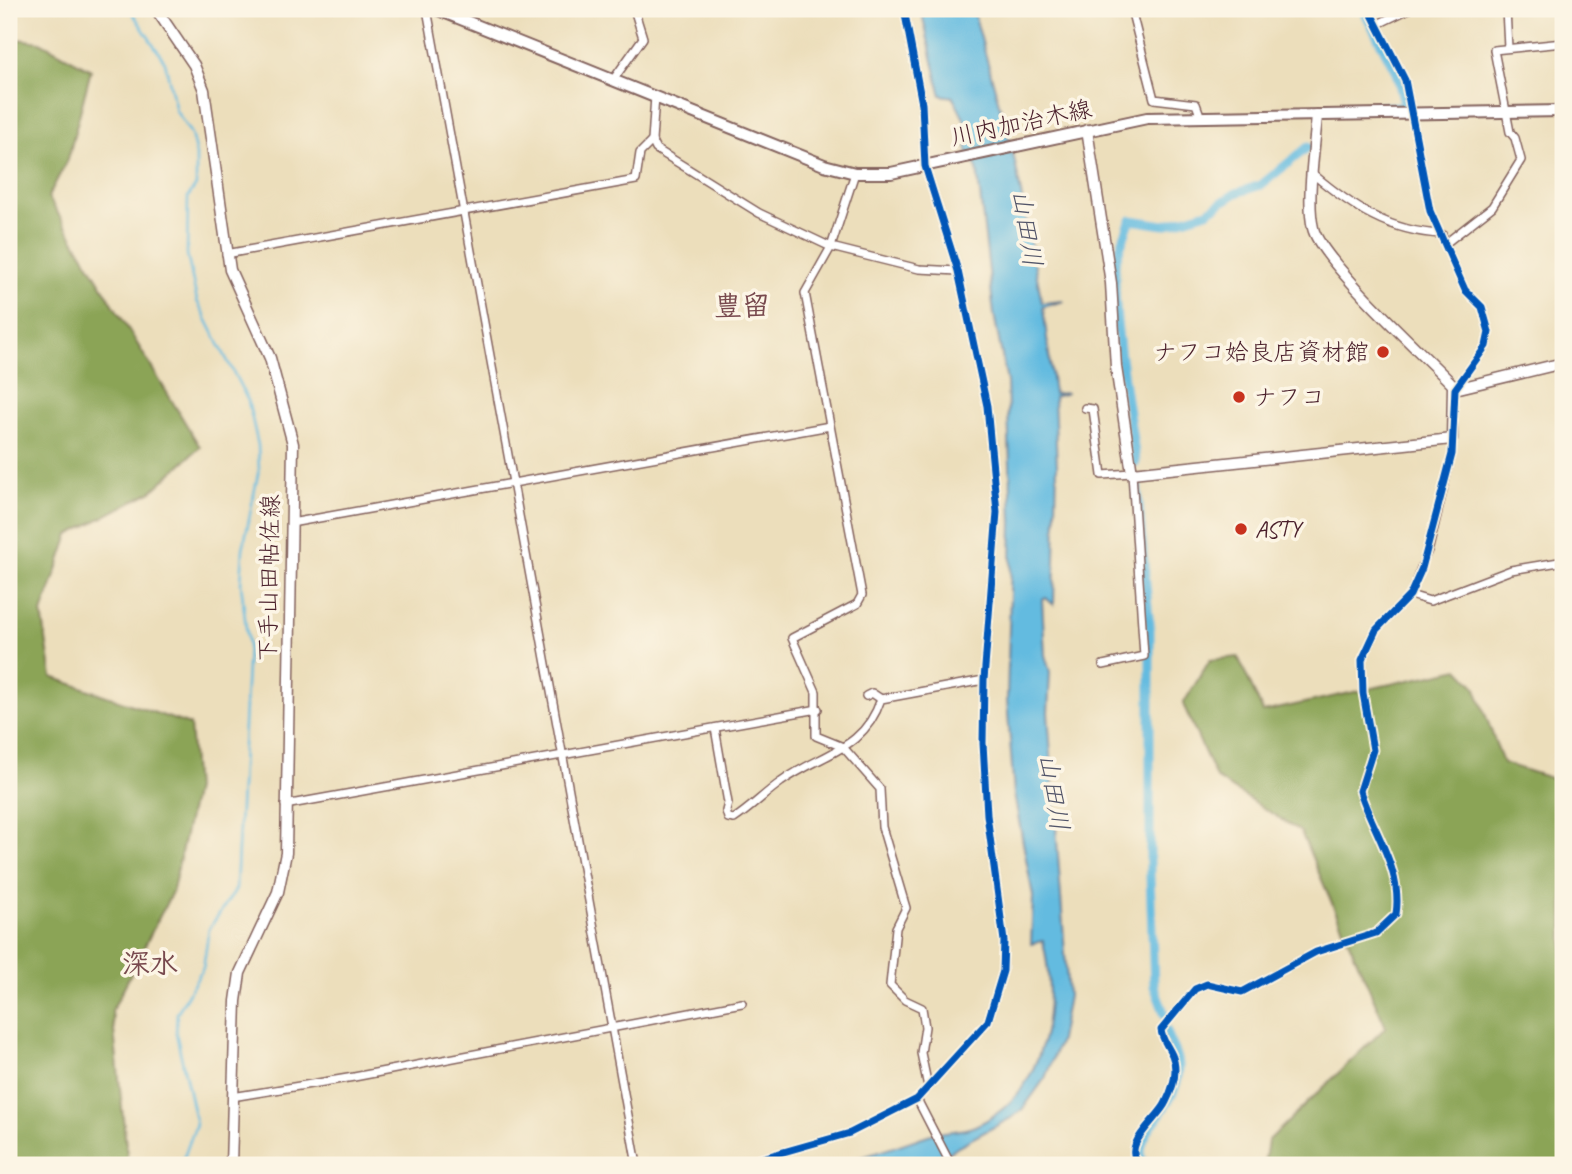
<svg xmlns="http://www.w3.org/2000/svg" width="1572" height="1174" viewBox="0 0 1572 1174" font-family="Caveat,'Klee One',sans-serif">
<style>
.forest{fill:#8ba456;stroke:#6a6240;stroke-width:2}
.water{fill:#63bbe0;stroke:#566d86;stroke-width:2}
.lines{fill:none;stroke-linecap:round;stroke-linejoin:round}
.stream{stroke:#63bbe0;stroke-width:2.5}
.canal{stroke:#63bbe0;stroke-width:9}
.street-casing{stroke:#83625d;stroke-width:10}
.secondary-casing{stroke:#83625d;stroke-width:13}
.primary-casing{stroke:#83625d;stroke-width:14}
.street{stroke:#fff;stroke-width:7}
.secondary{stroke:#fff;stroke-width:10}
.primary{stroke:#fff;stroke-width:10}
.cycleway-casing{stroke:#fcf5e5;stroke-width:11}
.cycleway{stroke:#0057b8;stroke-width:7}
.poi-dot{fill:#c8321e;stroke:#fcf5e5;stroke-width:2.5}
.labels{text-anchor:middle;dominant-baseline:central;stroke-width:7;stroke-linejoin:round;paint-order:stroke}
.street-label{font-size:24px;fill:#4a1f2b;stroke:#fcf5e5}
.poi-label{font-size:24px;fill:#4a1f2b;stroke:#fcf5e5;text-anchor:start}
.water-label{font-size:26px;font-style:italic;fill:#53566a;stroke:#fcf5e5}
.quarter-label{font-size:28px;font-weight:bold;fill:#78494e;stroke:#fcf5e5}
</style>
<rect width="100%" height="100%" fill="#fcf5e5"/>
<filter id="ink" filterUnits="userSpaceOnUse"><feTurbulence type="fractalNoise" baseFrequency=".0143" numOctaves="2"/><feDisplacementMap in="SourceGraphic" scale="14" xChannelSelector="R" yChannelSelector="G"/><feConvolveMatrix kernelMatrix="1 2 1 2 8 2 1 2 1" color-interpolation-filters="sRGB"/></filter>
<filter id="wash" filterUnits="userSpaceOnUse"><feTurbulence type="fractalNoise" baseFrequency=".00686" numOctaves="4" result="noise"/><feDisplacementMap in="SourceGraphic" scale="28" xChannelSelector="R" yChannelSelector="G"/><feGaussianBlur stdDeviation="1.57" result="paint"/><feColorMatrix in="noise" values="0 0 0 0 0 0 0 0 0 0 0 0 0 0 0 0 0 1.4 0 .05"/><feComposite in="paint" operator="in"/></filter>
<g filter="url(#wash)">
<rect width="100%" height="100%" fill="#ecdebb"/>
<g class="forest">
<polygon points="9,38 40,42 91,70 68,159 48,197 200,447 152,491 69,535 42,613 52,677 190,725 195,789 173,890 112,1011 128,1165 9,1165"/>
<polygon points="1238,657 1263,712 1459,669 1475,686 1503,763 1563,782 1563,1165 1264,1165 1268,1141 1386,1027 1301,832 1216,778 1183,704 1210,660"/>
</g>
<path class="water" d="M921 9H973L1015 162 1042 303 1064 301 1043 307 1054 394 1067 393 1054 397 1057 466 1054 605 1046 598 1042 600 1045 655 1050 672 1048 713 1068 996 1060 1040 1045 1078 1022 1110 1011 1118 958 1146 932 1165H831C865 1158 896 1146 928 1135 943 1130 960 1133 975 1126 1046 1095 1058 1009 1043 941L1031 944 1033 896 1014 794 1007 700 1012 522 1007 382 994 314 977 168 967 151 965 121 953 97 941 95 940 92Z"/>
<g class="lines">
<polyline class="stream" points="130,9 165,62 176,111 191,134 196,155 196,185 188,197 187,254 197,301 248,401 258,445 259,469 243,549 241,583 248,645 236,889 209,929 203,968 177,1013 176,1033 196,1124 181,1165"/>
<g class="canal">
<polyline points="1329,109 1405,106 1396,72 1363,9"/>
<path d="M1136 462C1128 400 1113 327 1115 264 1115 261 1129 223 1131 220L1164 225 1207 212 1236 193 1261 185 1308 147"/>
<polyline points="1137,485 1150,629 1150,876 1154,986 1165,1015"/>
<path d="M1149 1165 1141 1159C1136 1128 1179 1109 1179 1066 1179 1053 1170 1043 1167 1031"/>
</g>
</g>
</g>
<g filter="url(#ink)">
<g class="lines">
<g class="street-casing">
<g id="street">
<polyline points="427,9 637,1165"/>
<polyline points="1131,9 1154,99 1196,104 1200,115"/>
<polyline points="1369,9 1405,80 1430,211 1465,290 1482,307 1489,332 1486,346 1455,389"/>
<polyline points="1506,9 1508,48"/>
<polyline points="1378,24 1409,9"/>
<polyline points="613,80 643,38 634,9"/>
<polyline points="655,96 652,141 656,149 759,213 831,247 919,269 958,271"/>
<polyline points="855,173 831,247 805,293 862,595 857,604 792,638 816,692 816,736 843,747 880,789 882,827 906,908 896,928 890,985 905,1000 922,1008 925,1027 921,1053 928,1087"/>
<path d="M1313 174C1352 207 1390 232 1442 234"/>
<polyline points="1446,243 1492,207 1521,160 1515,138 1510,132 1494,50 1563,43"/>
<polyline points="226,254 636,180 640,153 652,141"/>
<polyline points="1085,408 1093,409 1102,475 1132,473 1144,656 1103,665"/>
<polyline points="291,523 830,426"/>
<polyline points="1410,595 1430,601 1511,570 1559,562"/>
<polyline points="866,696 872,693 881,699"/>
<path d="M715 728 728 803 726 811 728 818 734 819C751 808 765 793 781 782 821 753 864 751 881 699L984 680"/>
<polyline points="285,805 818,709"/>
<polyline points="232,1097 354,1077 742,1003"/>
<polyline points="917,1099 951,1165"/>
<polyline points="738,1165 850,1133 917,1099 988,1021 1003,971 1004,941 987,815 983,743 984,680 997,512 987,406 958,271 925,166 922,104 904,9"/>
<path d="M1142 1165C1116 1148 1159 1119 1166 1102 1173 1088 1179 1071 1172 1055 1168 1046 1162 1040 1161 1030L1195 989 1207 984 1242 992 1316 952 1376 933 1396 914C1403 870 1372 830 1360 791L1373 750 1363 693 1362 660 1376 630 1410 595 1429 548 1452 454V439"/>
</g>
</g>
<g class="secondary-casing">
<g id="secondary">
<polyline points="156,9 194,65 204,90 230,270 270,358 293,444 286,853 278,892 240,973 236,1001 231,1165"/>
<path d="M1087 130 1111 283 1116 367 1132 473 1452 439 1453 385C1425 356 1320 260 1313 228 1306 200 1315 145 1317 115"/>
<polyline points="1455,389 1563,363"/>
</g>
</g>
<g class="primary-casing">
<polyline id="primary" points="436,9 824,165 855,173 891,173 1147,118 1563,111"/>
</g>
<use href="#street" class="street"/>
<use href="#secondary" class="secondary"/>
<use href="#primary" class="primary"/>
<g class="cycleway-casing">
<g id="cycleway">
<polyline points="738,1165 850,1133 917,1099 988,1021 1003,971 1004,941 987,815 983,743 984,680 997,512 987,406 958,271 925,166 922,104 904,9"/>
<path d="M1142 1165C1116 1148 1159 1119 1166 1102 1173 1088 1179 1071 1172 1055 1168 1046 1162 1040 1161 1030L1195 989 1207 984 1242 992 1316 952 1376 933 1396 914C1403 870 1372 830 1360 791L1373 750 1363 693 1362 660 1376 630 1410 595 1422 568 1452 454 1455 389 1486 346 1489 332 1482 307 1465 290 1430 211 1405 80 1369 9"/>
</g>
</g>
<use href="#cycleway" class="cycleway"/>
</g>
</g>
<g class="poi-dot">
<circle cx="1383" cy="352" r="7"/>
<circle cx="1239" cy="397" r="7"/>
<circle cx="1241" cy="529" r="7"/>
</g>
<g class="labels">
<g class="street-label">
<text transform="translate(1021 123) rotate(-12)">川内加治木線</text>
<text transform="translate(269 578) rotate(-89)">下手山田帖佐線</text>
</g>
<g class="poi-label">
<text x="1369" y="352" text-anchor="end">ナフコ姶良店資材館</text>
<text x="1253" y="397">ナフコ</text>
<text x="1255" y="529">ASTY</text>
</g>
<g class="water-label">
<text transform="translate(1027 228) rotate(81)">山田川</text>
<text transform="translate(1054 792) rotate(81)">山田川</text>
</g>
<g class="quarter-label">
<text x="742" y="305">豊留</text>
<text x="150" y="963">深水</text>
</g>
</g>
<rect width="1572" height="1174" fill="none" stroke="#fcf5e5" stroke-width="35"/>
</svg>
